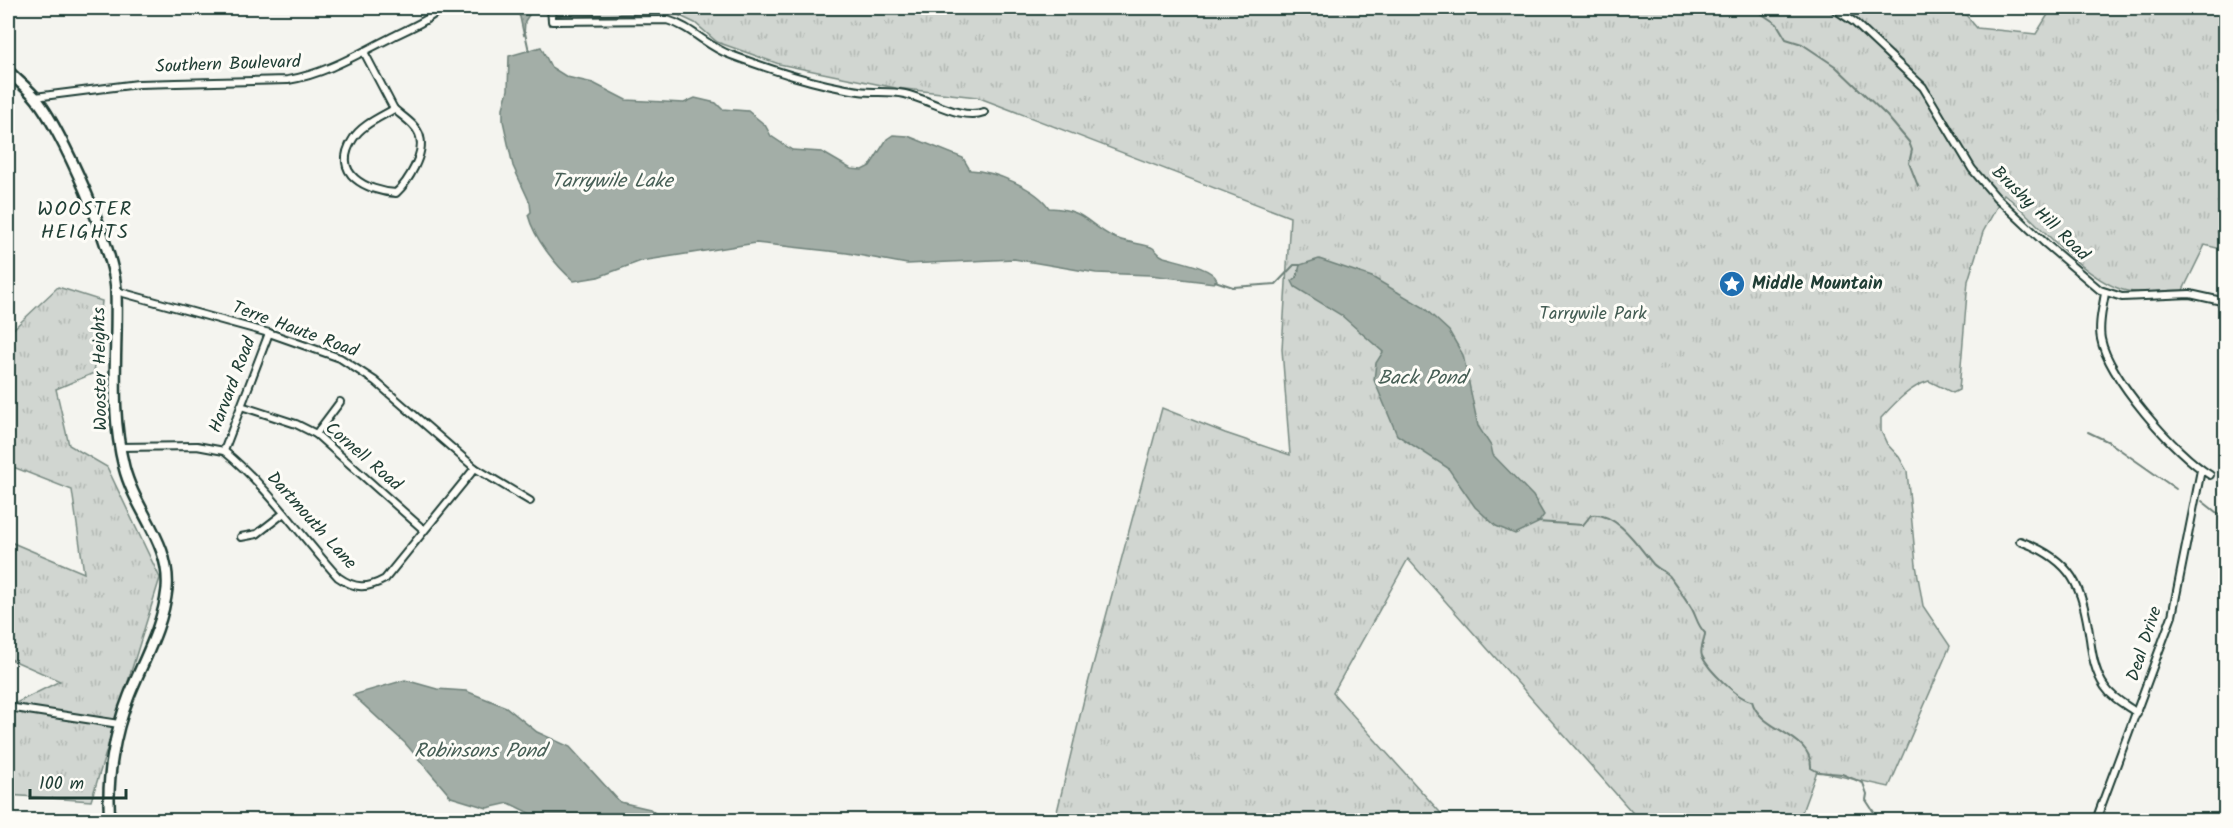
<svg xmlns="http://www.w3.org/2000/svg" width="2233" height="828" viewBox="0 0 2233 828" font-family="Kalam,sans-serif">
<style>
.grass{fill:url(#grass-tufts);stroke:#788a82;stroke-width:1.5}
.water{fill:#a3aea7;stroke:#6e8179;stroke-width:1.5}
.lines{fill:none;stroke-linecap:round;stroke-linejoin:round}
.stream{stroke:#6e8179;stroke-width:2}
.minor-casing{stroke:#1f3d34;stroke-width:10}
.secondary-casing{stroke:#1f3d34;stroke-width:14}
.minor{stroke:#fdfcf7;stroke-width:6}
.secondary{stroke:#fdfcf7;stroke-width:9}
.labels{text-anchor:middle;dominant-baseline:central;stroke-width:6;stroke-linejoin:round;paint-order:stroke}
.street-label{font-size:18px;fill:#1f3d34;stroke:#fdfcf7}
.poi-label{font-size:18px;font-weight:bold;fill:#1f3d34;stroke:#fdfcf7;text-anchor:start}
.park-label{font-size:18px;fill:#435c53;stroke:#fdfcf7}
.water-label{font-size:20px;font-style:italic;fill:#475f56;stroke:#fdfcf7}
.neighbourhood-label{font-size:20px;letter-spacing:1.5px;fill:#1f3d34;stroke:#fdfcf7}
</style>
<defs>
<pattern id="grass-tufts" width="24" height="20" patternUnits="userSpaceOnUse" patternTransform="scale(1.5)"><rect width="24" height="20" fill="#d1d6d1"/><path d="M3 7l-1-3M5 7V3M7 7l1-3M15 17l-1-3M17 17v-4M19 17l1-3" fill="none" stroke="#b3b9b4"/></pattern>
</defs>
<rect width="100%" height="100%" fill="#f4f4ef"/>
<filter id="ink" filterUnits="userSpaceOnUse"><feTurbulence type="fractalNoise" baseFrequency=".0167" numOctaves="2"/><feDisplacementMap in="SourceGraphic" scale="12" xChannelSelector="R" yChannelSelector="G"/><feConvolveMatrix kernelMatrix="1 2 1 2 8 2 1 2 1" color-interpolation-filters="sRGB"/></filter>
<g filter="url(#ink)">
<g class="grass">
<path d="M551 8H1960L1977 28 2036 34 2052 8H2225V250L2205 245 2183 290C2167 290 2141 294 2127 291 2085 282 2037 220 2004 194L1983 232 1968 281 1959 390 1953 393 1929 381C1909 387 1895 403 1881 418V431L1887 444 1899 457 1907 471 1916 565 1923 606 1950 646 1889 787 1817 771 1799 820H1639L1408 559 1333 693 1447 820H1055L1086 691 1162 408 1225 433 1290 455 1282 349 1290 217 977 97 896 88 779 64 717 42 695 23 678 15 644 13 564 17 553 14Z"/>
<polygon points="58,287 102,301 94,373 56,389 69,445 107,467 160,578 91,801 8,795 8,707 60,681 8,658 8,541 84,573 72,490 8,465 8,334"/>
</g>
<g class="water">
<polygon points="515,8 529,8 531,12 525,21 524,36 520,17"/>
<path d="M541 47 551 67 567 77 593 83 626 100 684 103 695 98 716 103 722 109 748 111 765 125 771 136 792 150 822 152 851 169 862 170 870 166 887 139 893 135 908 136 963 158 970 170C994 171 1036 188 1049 208 1085 209 1087 224 1113 237 1125 243 1147 244 1153 248 1157 251 1158 255 1164 257 1177 261 1212 267 1217 280L1214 283 1150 275 1096 273 1014 259 907 264 847 253 756 243 641 261 598 277 574 281C556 266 534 238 528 215L531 212 530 203 513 166 503 121V108L508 90 509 56Z"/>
<polygon points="1319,259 1372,277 1423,307 1449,331 1463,355 1478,426 1491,446 1493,455 1533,496 1544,515 1538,523 1515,534 1496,526 1475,507 1448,468 1397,435 1374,380 1376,363 1383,352 1341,315 1295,287 1292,281 1297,277 1300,265"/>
<polygon points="405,680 437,689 466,691 506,707 537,732 570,747 620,802 650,809 663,820 543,820 509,803 487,808 451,797 405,743 353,695"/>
</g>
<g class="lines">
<g class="stream">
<polyline points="1753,8 1777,24 1786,39 1802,44 1835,66 1887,116 1909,142 1912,150 1909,163 1918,186"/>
<polyline points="525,33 529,51"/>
<polyline points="1215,281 1233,287 1276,284 1294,265 1300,265"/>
<polyline points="2088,432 2109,442 2176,489"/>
<polyline points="2202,501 2226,520"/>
<path d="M1537 522 1583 525 1591 515C1616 511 1639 547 1653 564 1659 570 1667 572 1671 578 1678 588 1686 599 1692 609 1697 618 1697 625 1705 633 1705 641 1699 649 1702 656 1708 670 1739 700 1752 701 1759 731 1813 734 1811 768L1818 772 1842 774 1863 783 1867 794 1866 800 1879 820"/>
</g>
<g class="minor-casing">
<g id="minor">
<path d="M551 8 552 21 667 20C692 27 707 47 731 55 772 70 816 85 859 91 874 93 890 91 905 94 929 99 961 121 984 112"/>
<polyline points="1833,8 1854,22 1923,87 1972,169 1996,197 2046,244 2100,290 2122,297 2190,294 2226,302"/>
<polyline points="364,52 394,109"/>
<path d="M35 97 138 84 288 80C325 74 356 55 390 38 407 29 427 22 441 8"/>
<path d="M394 109C403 117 417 125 420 137 425 154 408 182 396 193 367 191 330 174 353 139 361 125 381 117 394 109Z"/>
<polyline points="116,291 269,333 340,358 375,381 475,468 530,501"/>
<path d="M2105 293C2103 307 2098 324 2101 339 2108 377 2176 455 2210 475"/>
<polyline points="241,406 296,424 316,434 424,530"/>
<polyline points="316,434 340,402"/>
<polyline points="119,447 197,446 224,451 269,333"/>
<path d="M224 451C268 487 300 535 338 577 355 589 367 589 385 579L475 468"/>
<polyline points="241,537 257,534 284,513"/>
<path d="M2020 541C2073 560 2082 586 2090 639 2092 655 2095 673 2105 687 2113 699 2126 705 2137 713"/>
<polyline points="8,707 119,724"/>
<polyline points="2096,820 2172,616 2201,470"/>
</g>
</g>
<g class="secondary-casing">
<path id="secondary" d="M8 71C16 79 26 87 34 96 61 127 115 250 116 291 118 351 109 408 124 467 135 511 171 543 167 589 163 627 143 661 129 696 114 734 106 780 110 820"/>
</g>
<use href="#minor" class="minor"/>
<use href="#secondary" class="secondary"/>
</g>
</g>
<defs>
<g id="sight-disc" transform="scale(1.35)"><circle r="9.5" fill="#1f6fb2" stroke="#fdfcf7"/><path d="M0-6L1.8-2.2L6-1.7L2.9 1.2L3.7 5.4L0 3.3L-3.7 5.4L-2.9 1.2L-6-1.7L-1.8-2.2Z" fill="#fff"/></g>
</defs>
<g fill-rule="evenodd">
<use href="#sight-disc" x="1732" y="284"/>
</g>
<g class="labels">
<g class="street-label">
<text transform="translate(228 65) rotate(-2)">Southern Boulevard</text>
<text transform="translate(2040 214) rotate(44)">Brushy Hill Road</text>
<text transform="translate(295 330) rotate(20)">Terre Haute Road</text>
<text transform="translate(101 369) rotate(-91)">Wooster Heights</text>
<text transform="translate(233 385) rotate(-69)">Harvard Road</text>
<text transform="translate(363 457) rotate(41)">Cornell Road</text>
<text transform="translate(311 521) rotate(48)">Dartmouth Lane</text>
<text transform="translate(2145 644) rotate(-72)">Deal Drive</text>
</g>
<g class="poi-label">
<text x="1752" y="284">Middle Mountain</text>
</g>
<g class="park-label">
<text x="1593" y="314">Tarrywile Park</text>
</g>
<g class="water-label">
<text x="612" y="182">Tarrywile Lake</text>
<text x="1422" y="379">Back Pond</text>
<text x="480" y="752">Robinsons Pond</text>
</g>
<g class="neighbourhood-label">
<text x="85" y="210">WOOSTER<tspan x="85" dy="23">HEIGHTS</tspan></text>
</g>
</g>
<rect width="2233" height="828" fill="none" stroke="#fdfcf7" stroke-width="30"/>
<rect x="15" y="15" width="2203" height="798" fill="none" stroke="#1f3d34" stroke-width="2" filter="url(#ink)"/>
<path d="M30 789v9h96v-9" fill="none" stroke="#1f3d34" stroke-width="3"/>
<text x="39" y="789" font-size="18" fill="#1f3d34" stroke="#fdfcf7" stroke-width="4.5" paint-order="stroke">100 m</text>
</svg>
